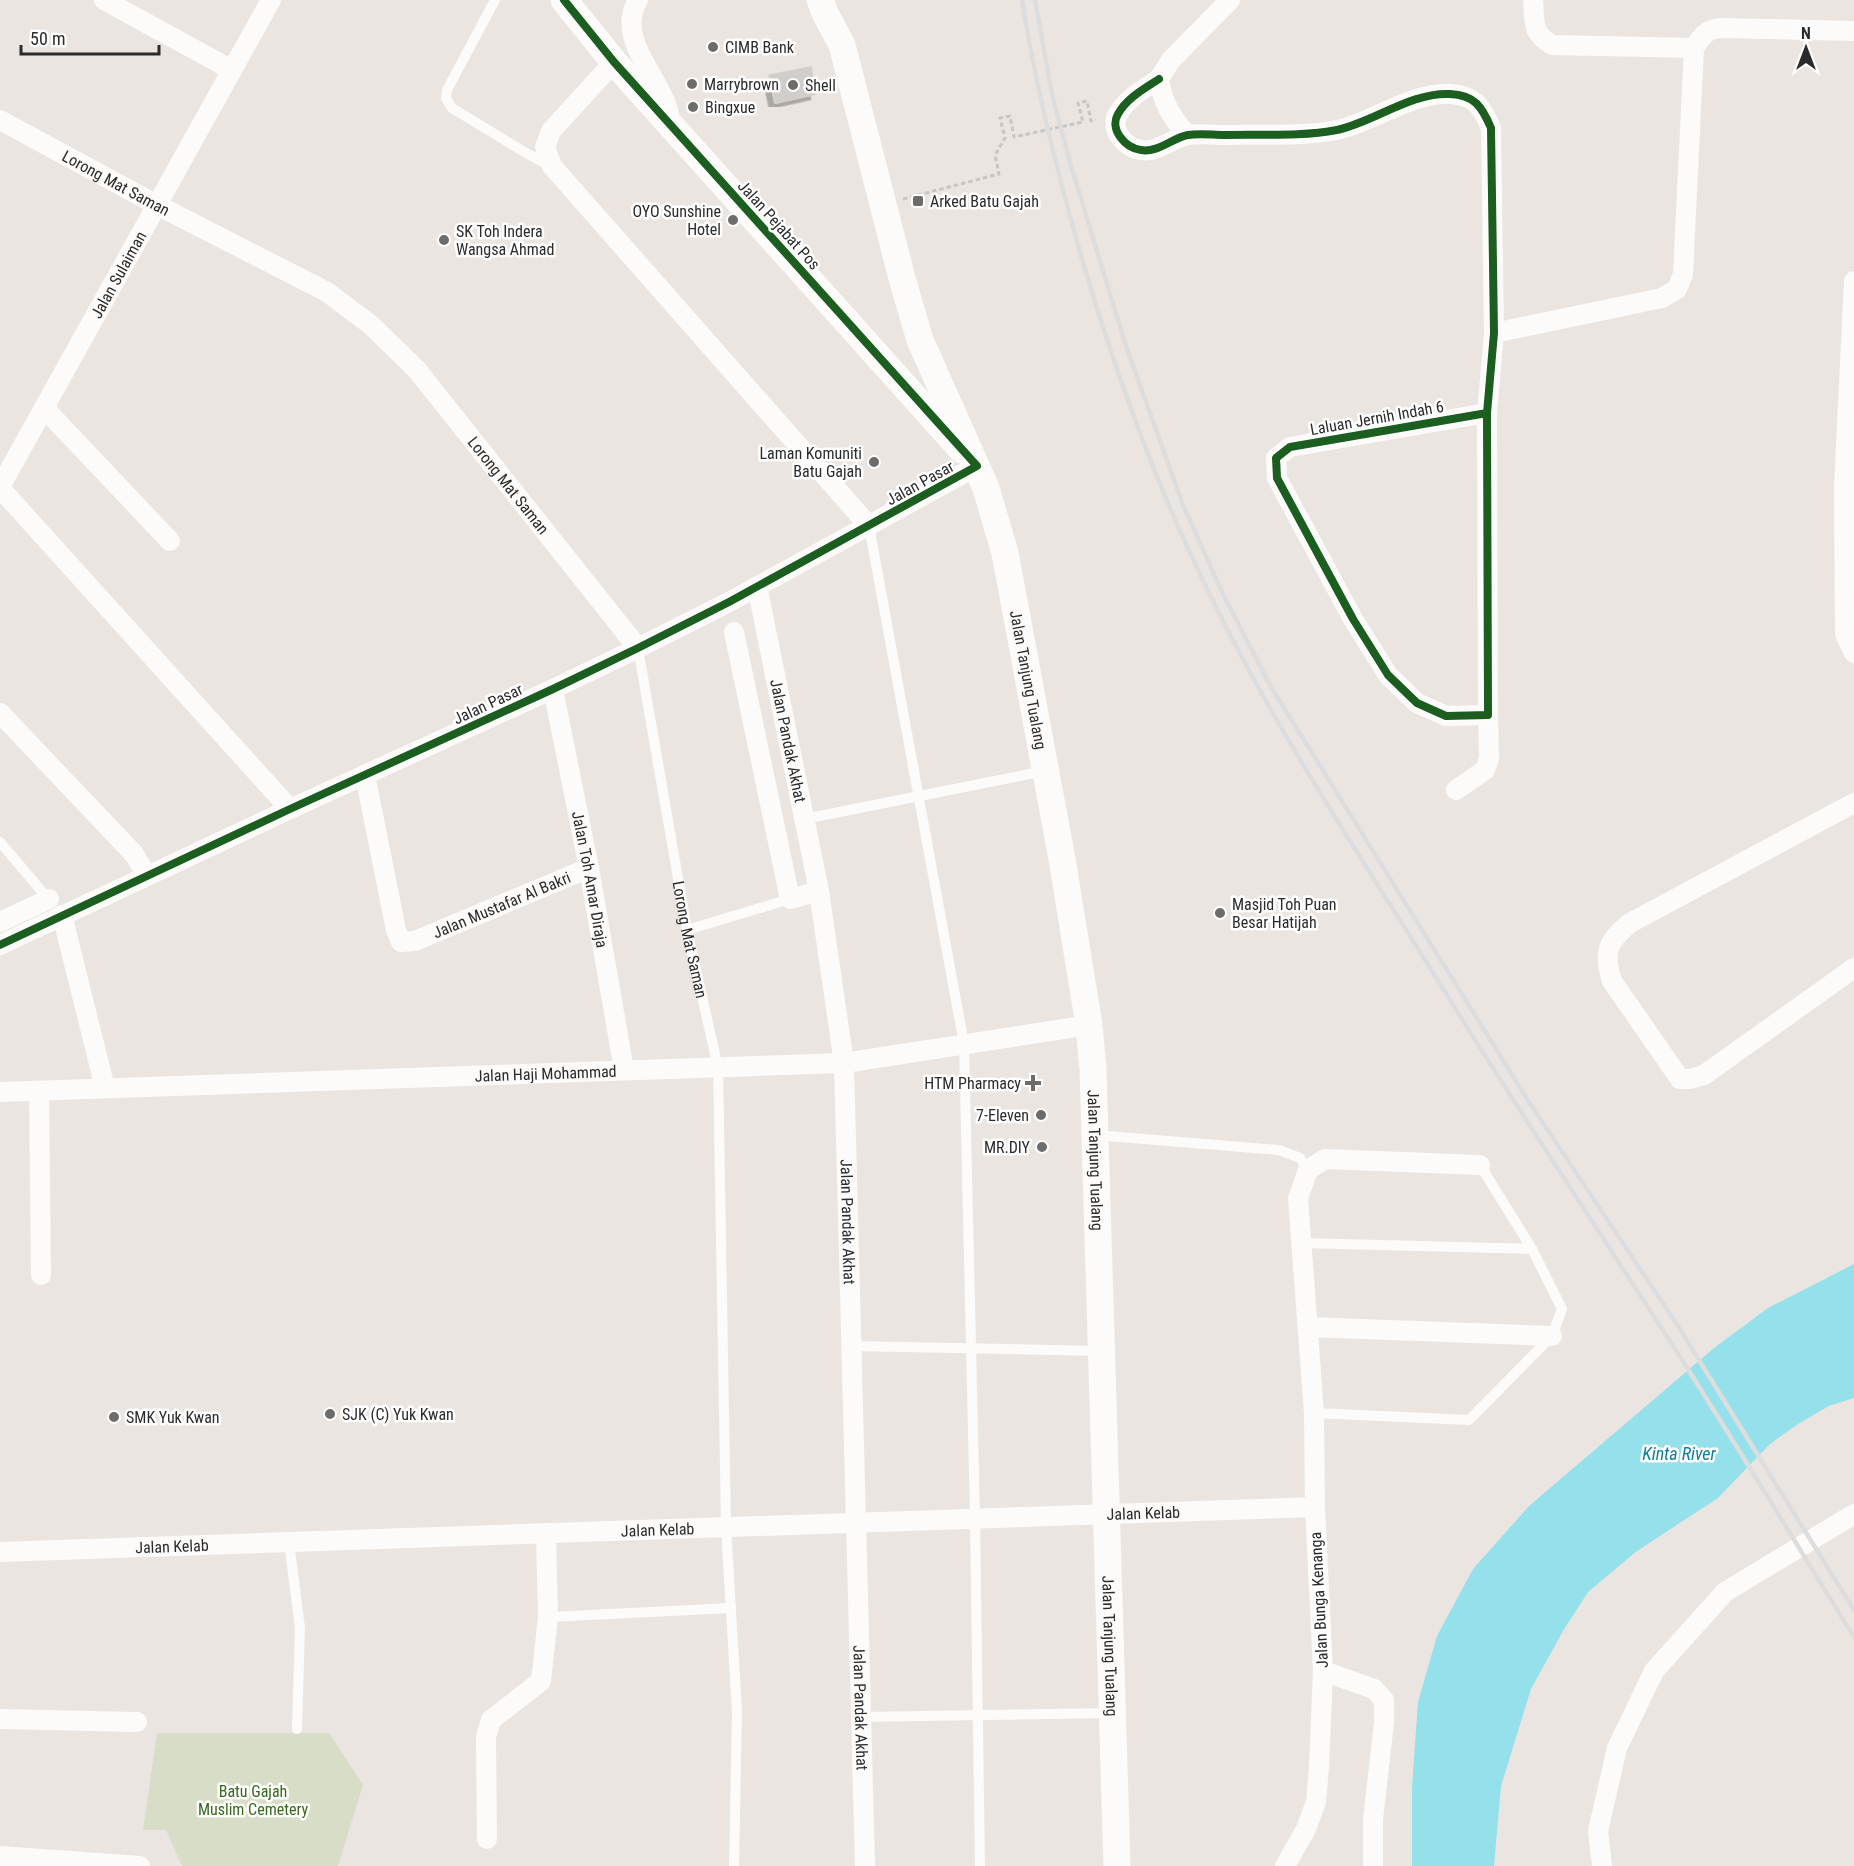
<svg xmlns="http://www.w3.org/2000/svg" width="1854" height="1866" viewBox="0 0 1854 1866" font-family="'Roboto Condensed',sans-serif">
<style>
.cemetery{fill:#d8ddc8}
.water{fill:#94e1eb}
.building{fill:#d0cdca;stroke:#d4d0cc;stroke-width:1.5;filter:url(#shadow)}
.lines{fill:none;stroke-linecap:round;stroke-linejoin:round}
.path{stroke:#c6c6c6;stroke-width:3;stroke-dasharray:4.5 3;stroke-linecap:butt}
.lane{stroke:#fcfbfa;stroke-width:10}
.street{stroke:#fcfbfa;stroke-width:20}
.secondary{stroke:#fcfbfa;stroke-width:27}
.rail{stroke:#deddde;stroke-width:4.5}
.cycleway-casing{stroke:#fff;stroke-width:11}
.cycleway{stroke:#1b5e20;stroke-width:8}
.poi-dot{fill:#6e6c6a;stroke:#fff;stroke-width:2}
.labels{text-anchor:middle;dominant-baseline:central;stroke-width:5;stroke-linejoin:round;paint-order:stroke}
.poi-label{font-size:16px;fill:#2b2b2b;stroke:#fff;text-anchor:start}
.street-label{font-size:16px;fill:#2b2b2b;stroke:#fff}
.park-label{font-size:16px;fill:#35691a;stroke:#fff}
.water-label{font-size:18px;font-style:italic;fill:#0c7f9d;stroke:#fff}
</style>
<defs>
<filter id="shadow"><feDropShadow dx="-5.5" dy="5.5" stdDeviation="0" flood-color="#0004"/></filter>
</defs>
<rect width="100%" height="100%" fill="#eae5e0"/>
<polygon class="cemetery" points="157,1733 329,1733 363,1785 338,1866 182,1866 166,1830 143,1830"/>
<polygon class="water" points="1854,1264 1854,1398 1829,1406 1798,1424 1770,1444 1718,1498 1637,1551 1588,1592 1563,1631 1531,1689 1501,1786 1494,1866 1412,1866 1412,1787 1418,1702 1437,1636 1473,1569 1529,1506 1714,1348 1768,1308"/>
<polygon class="building" points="811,67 816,94 775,103 769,75"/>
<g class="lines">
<polyline class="path" points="903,199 999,174 995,155 1005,138 1000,118 1010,116 1014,137 1083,122 1078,103 1087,101 1091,121 1096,120"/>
<g class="lane">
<polyline points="495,0 447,90 446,98 452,108 526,153 551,166"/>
<polyline points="869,526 964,1044 975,1518 980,1866"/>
<path id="s1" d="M638 648 687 930 718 1067 726 1527 737 1712 734 1866"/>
<polyline points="804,819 1045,771"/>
<polyline points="0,842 50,901"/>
<polyline points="687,930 790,899"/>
<polyline points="1095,1135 1279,1150 1300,1158 1308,1170"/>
<polyline points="1302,1243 1532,1249"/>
<polyline points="851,1346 1100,1351"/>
<polyline points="1314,1413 1469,1420 1552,1336 1562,1309 1532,1249 1480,1165"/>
<polyline points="289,1542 300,1628 297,1729"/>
<polyline points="548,1617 731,1608"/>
<polyline points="861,1717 1112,1713"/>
</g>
<g class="street">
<polyline points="104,0 232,70"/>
<path d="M638 0C618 32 649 67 662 95 667 104 669 112 670 122"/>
<path d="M1533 0C1535 23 1531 32 1552 45L1694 48"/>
<polyline points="614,62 551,131 545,147 552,166 869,526"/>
<path d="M1159 79C1144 89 1127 98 1118 114 1109 129 1125 148 1141 150 1158 153 1172 138 1188 135 1199 133 1213 135 1224 135 1261 134 1301 137 1337 130 1374 122 1411 92 1450 94 1475 95 1482 107 1491 128L1494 333 1487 413 1488 715 1446 716 1417 703 1388 675 1353 619 1277 478 1276 458 1290 447 1487 413"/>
<path id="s2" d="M0 120 157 205 327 292 371 325 417 370 638 648"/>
<path d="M1187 135C1171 116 1163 104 1159 79L1171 60 1230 0"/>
<polyline points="1854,281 1844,486 1845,634 1854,653"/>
<path d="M1494 333 1662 298 1677 289 1683 274 1694 48C1702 36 1707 28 1722 28L1854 31"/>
<polyline points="44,408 170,541"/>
<path id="s3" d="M0 487 271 0"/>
<polyline points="0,488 290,809"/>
<path id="s4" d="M757 586 819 891 844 1063 865 1866"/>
<polyline points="734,632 790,899 819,891"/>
<path id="s5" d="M553 689 589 868 624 1070"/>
<polyline points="0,713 134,854 147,876"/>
<path id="s6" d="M365 775 396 930 401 942 415 941 589 868"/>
<polyline points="1456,790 1485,770 1489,758 1488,715"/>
<path d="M1854 803 1630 923C1607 941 1603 953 1612 981L1680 1079H1690L1704 1075 1854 968"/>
<polyline points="62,915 105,1088"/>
<polyline points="0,922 49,899"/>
<polyline points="0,945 290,809 553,689 638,648 729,602 977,466"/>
<polyline points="39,1091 41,1275"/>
<path id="s7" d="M0 1092 844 1063 1089 1025"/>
<polyline points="1308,1327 1552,1336"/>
<path id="s8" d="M0 1552 1315 1507"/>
<polyline points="1323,1671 1374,1689 1384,1700 1384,1722 1373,1820 1373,1866"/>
<polyline points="0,1719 137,1722"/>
<polyline points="487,1839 486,1737 491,1720 541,1681 548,1617 546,1534"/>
<polyline points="0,1856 140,1866"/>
<polyline points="1285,1866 1306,1829 1316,1802 1319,1767 1323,1671 1315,1507 1314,1413 1298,1198 1308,1170 1325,1159 1480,1165"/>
<polyline points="1602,1866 1598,1831 1617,1748 1654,1671 1725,1592 1854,1514"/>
</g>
<g class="secondary">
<polyline points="564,0 614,62 962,450"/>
<path id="s9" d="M820 0 826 15 842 45 903 282 920 340 986 488 1005 553 1062 859 1089 1025 1093 1070 1117 1866"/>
</g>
<g class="rail">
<path d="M1022 0C1035 83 1055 164 1078 245 1113 367 1156 487 1213 601 1281 740 1369 869 1450 1000 1519 1111 1591 1219 1662 1329 1728 1430 1790 1534 1854 1637"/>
<polyline points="1035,0 1052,94 1071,166 1126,346 1183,505 1223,594 1271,687 1529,1102 1676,1323 1854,1610"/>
</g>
<g class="cycleway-casing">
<g id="cycleway">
<path d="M1159 79C1144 89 1127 98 1118 114 1109 129 1125 148 1141 150 1158 153 1172 138 1188 135 1199 133 1213 135 1224 135 1261 134 1301 137 1337 130 1374 122 1411 92 1450 94 1475 95 1482 107 1491 128L1494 333 1487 413 1488 715 1446 716 1417 703 1388 675 1353 619 1277 478 1276 458 1290 447 1487 413"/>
<polyline points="0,945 290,809 553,689 638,648 729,602 977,466 614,62 564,0"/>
</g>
</g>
<use href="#cycleway" class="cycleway"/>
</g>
<g class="poi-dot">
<circle cx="713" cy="47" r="6"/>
<circle cx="692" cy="84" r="6"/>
<circle cx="793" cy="85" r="6"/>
<circle cx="693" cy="107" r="6"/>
<rect x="912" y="195" width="12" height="12" rx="3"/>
<circle cx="733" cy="220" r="6"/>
<circle cx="444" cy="240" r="6"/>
<circle cx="874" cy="462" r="6"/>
<circle cx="1220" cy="913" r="6"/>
<path d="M1030 1074h6v6h6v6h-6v6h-6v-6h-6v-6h6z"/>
<circle cx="1041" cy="1115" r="6"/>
<circle cx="1042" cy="1147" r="6"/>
<circle cx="330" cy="1414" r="6"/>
<circle cx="114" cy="1417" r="6"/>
</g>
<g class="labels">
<g class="poi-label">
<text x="725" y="47">CIMB Bank</text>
<text x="704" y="84">Marrybrown</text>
<text x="805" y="85">Shell</text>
<text x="705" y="107">Bingxue</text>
<text x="930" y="201">Arked Batu Gajah</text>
<text x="721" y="211" text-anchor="end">OYO Sunshine<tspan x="721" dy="18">Hotel</tspan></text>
<text x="456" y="231">SK Toh Indera<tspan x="456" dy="18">Wangsa Ahmad</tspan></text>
<text x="862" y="453" text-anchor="end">Laman Komuniti<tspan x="862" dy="18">Batu Gajah</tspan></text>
<text x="1232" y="904">Masjid Toh Puan<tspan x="1232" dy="18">Besar Hatijah</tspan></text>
<text x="1021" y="1083" text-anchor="end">HTM Pharmacy</text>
<text x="1029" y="1115" text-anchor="end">7-Eleven</text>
<text x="1030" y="1147" text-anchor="end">MR.DIY</text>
<text x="342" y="1414">SJK (C) Yuk Kwan</text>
<text x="126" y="1417">SMK Yuk Kwan</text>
</g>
<g class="street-label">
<text stroke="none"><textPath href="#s2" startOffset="132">Lorong Mat Saman</textPath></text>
<text transform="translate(779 225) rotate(48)">Jalan Pejabat Pos</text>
<text stroke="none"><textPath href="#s3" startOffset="243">Jalan Sulaiman</textPath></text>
<text transform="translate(1377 418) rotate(-10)">Laluan Jernih Indah 6</text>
<text transform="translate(920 483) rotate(-29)">Jalan Pasar</text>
<text stroke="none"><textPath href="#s2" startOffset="636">Lorong Mat Saman</textPath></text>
<text stroke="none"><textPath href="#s9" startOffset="714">Jalan Tanjung Tualang</textPath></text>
<text transform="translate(488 704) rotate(-25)">Jalan Pasar</text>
<text stroke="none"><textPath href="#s4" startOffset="158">Jalan Pandak Akhat</textPath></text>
<text stroke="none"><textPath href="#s5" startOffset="194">Jalan Toh Amar Diraja</textPath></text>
<text stroke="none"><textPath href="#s6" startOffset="279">Jalan Mustafar Al Bakri</textPath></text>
<text stroke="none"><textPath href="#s1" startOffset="296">Lorong Mat Saman</textPath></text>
<text stroke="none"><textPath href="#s7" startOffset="546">Jalan Haji Mohammad</textPath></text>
<text stroke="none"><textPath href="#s9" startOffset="1200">Jalan Tanjung Tualang</textPath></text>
<text stroke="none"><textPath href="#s4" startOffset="644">Jalan Pandak Akhat</textPath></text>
<text stroke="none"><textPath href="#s8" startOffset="1144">Jalan Kelab</textPath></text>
<text stroke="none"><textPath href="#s8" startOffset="658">Jalan Kelab</textPath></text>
<text stroke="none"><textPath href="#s8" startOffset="172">Jalan Kelab</textPath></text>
<text transform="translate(1319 1600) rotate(-93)">Jalan Bunga Kenanga</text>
<text stroke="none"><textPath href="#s9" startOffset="1686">Jalan Tanjung Tualang</textPath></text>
<text stroke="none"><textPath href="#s4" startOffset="1130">Jalan Pandak Akhat</textPath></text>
</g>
<g class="park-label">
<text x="253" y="1791">Batu Gajah<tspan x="253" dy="18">Muslim Cemetery</tspan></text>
</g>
<g class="water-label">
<text x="1679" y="1453">Kinta River</text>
</g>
</g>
<g transform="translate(1806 48)" stroke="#ffffff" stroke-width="4.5" paint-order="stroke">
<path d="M0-4.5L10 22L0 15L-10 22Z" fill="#2b2b2b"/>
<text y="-9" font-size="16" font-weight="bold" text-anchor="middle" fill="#2b2b2b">N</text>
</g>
<path d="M21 45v9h138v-9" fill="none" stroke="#2b2b2b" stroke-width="3"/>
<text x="30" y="45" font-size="18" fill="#2b2b2b" stroke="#ffffff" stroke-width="4.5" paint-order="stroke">50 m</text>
</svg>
